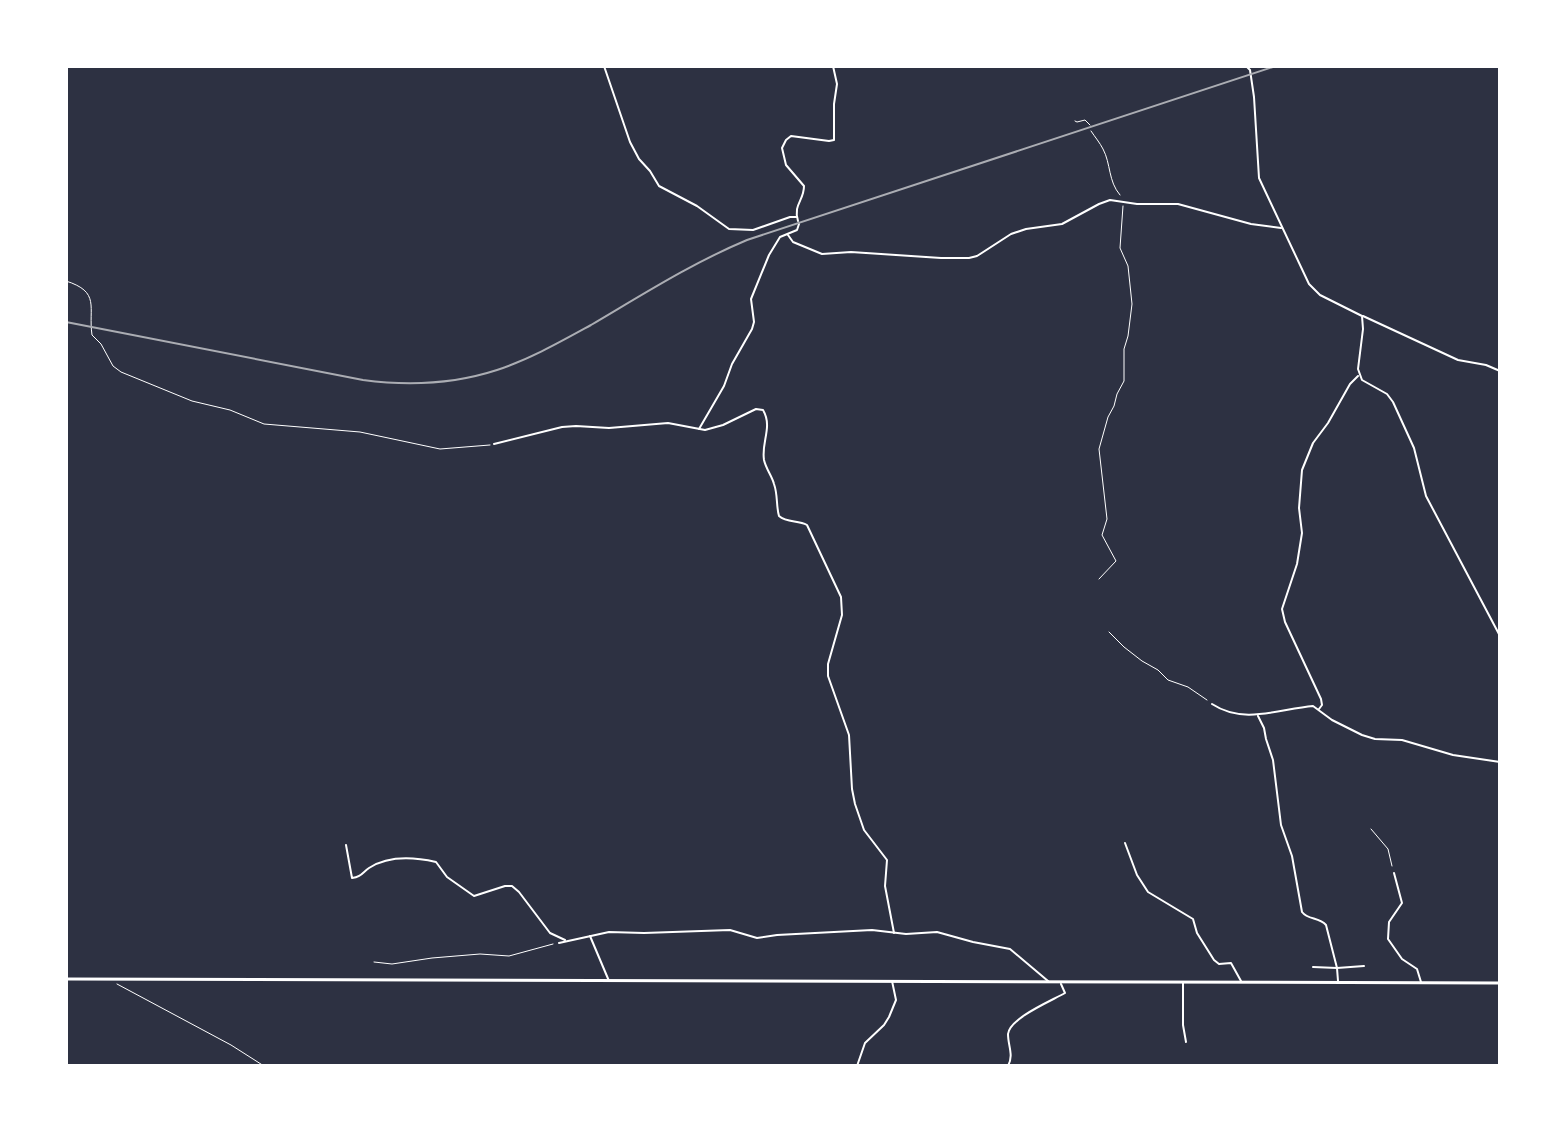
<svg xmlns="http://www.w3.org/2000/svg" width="1566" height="1132" viewBox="0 0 1566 1132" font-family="'PT Sans Narrow',sans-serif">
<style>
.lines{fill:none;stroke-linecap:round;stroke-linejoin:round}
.path{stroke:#fff;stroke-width:1}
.minor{stroke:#fff;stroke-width:2}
.secondary{stroke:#fff;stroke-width:3}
.rail{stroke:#abadb3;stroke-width:2}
</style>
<rect width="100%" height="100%" fill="#2d3142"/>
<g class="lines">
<g class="path">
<polyline points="1075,121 1077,122 1085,120 1090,125"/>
<path d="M1091 131C1095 137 1100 143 1103 149 1111 164 1108 181 1120 195"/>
<path d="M66 281C101 292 88 307 92 335L101 344 113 366 121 372 192 401 230 410 264 424 360 432 440 449 490 445"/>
<polyline points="1099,579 1116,561 1102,535 1107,519 1099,449 1108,417 1114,406 1117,394 1124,381 1124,349 1128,336 1132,304 1128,266 1120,248 1123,206"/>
<polyline points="1109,632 1124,647 1142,661 1158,670 1168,680 1188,687 1207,700"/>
<polyline points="1371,829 1388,849 1392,866"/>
<polyline points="374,962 392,964 432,958 480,954 509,956 553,944"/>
<polyline points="117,984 231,1045 264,1066"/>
</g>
<g class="minor">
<polyline points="604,66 630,142 639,159 650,171 659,186 697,206 729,229 753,230 790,217 797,217"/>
<polyline points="1246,66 1250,70 1254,97 1259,178 1309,284 1320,295 1362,316 1363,329 1358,369 1362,380 1387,394 1393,402 1414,448 1426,496 1500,636"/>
<path d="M798 221C793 204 804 201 804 186L786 165 782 148 786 140 791 136 829 141 834 140V104L837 84 833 66"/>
<polyline points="788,235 793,242 822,254 851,252 941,258 969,258 977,256 1011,234 1026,229 1062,224 1099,204 1110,200 1137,204 1178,204 1251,224 1281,228"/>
<polyline points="1363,316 1458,360 1486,365 1500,371"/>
<polyline points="699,429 724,386 732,364 752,329 754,322 751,299 769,255 780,237 797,230 799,224"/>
<path d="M494 444 562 427 576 426 609 428 668 423 705 430 723 425 756 409 763 410C773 427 761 442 764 460 766 469 772 476 774 484 778 495 776 506 779 516 787 523 798 520 807 525L841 597 842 615 828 664V676L849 735 852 789 855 804 864 830 887 860 885 886 894 933"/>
<path d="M1212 704C1244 725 1279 709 1313 706L1332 720 1362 735 1375 739 1402 740 1453 755 1500 762"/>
<polyline points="1319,709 1322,705 1321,699 1285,622 1282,609 1297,564 1302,533 1299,508 1302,470 1313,443 1328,423 1350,384 1358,376"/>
<path d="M1258 716 1264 728 1266 739 1273 760 1281 825 1292 856 1302 912C1308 920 1319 917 1326 925L1337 968 1338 981"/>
<polyline points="1125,843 1137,875 1148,892 1193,919 1197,933 1214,960 1219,964 1231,963 1241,981"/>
<path d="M346 845 352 878C361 877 362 873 369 868 389 855 414 857 436 862L447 877 474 896 505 886H512L519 892 550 933 565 940"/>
<polyline points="1394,873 1402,903 1389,922 1388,939 1402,959 1417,969 1421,982"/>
<polyline points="590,936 609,981"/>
<polyline points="559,943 609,932 644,933 730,930 757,938 777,935 872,930 906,934 937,932 973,942 1010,949 1048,981"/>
<polyline points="1313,967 1337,968 1364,966"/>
<polyline points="1183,983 1183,1025 1186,1042"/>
<polyline points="857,1066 865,1043 884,1025 889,1017 896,1000 892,981"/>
<path d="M1008 1066C1014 1055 1008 1046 1008 1034 1010 1018 1051 1001 1065 993L1061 984"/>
</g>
<polyline class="secondary" points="66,979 1500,983"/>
<path class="rail" d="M66 322 363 380C408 386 454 384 497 370 530 359 560 342 591 325 642 295 692 263 747 240L1276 66"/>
</g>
<rect width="1566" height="1132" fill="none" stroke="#ffffff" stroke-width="136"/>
</svg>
